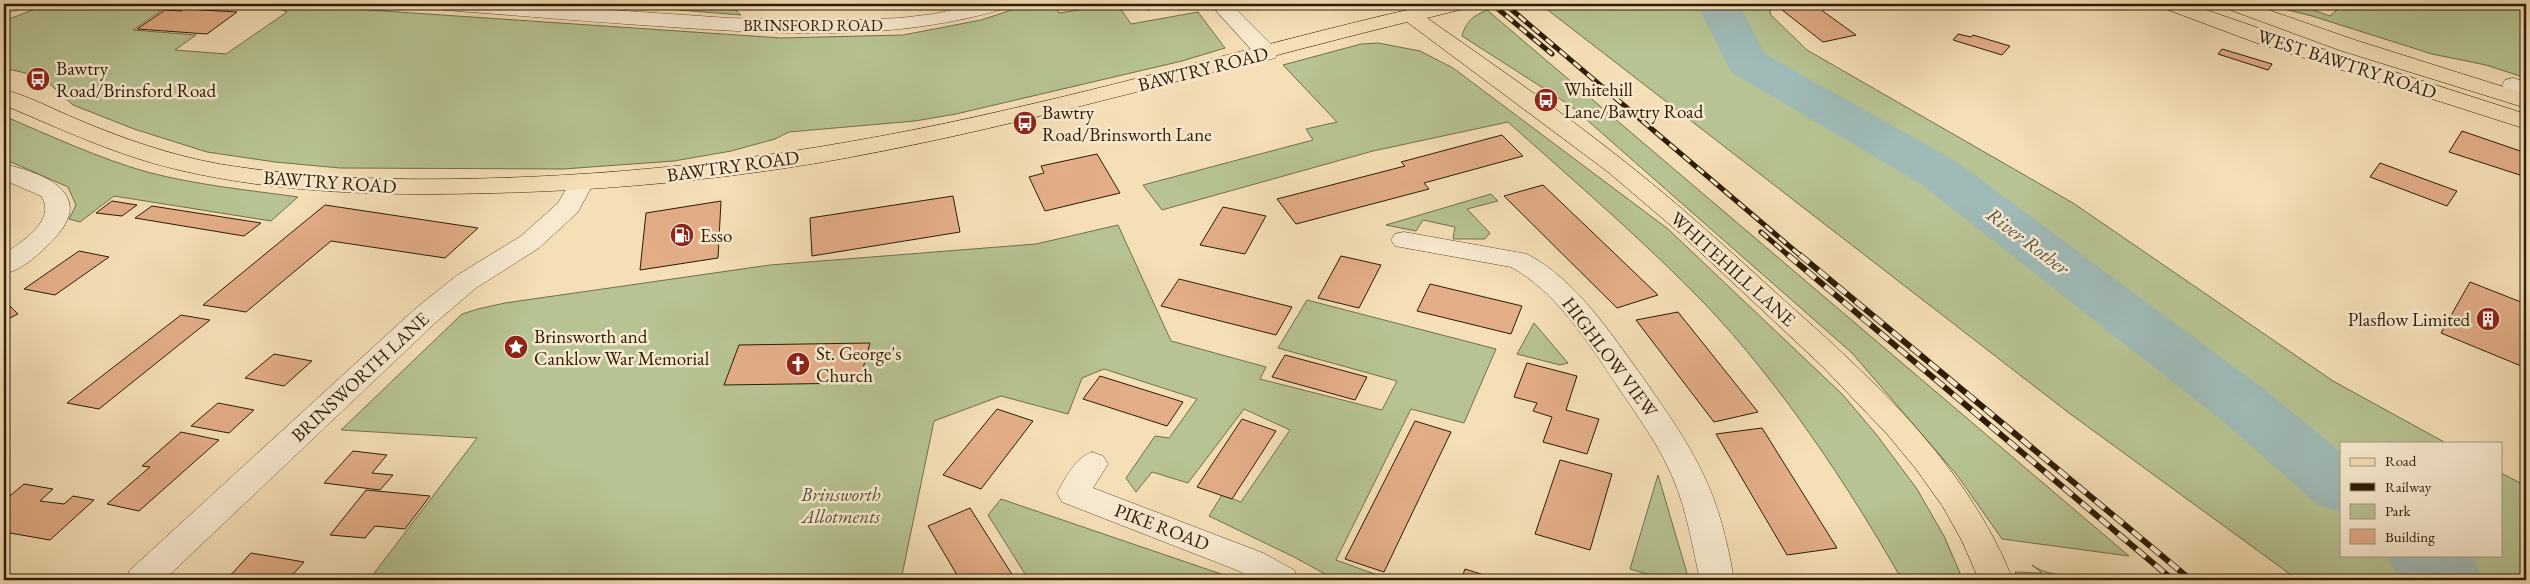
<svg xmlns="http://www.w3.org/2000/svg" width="2530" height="584" viewBox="0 0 2530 584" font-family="'EB Garamond',serif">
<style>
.green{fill:#b7c392;stroke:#72704a}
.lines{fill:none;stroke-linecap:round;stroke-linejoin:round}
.river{fill:#9fbab7;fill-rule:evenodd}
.building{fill:#e3ad88;stroke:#2d1c03}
.minor-casing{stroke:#5f4d30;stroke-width:1}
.major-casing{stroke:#2d1c03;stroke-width:1}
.minor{fill:#f8ead0;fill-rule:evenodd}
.major{fill:#f5dfb6;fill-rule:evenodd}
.rail-far1-casing{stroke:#2d1c03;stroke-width:5}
.rail-casing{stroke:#2d1c03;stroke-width:6}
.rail-far1{stroke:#f8ead0;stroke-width:3;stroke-dasharray:9;stroke-linecap:butt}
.rail{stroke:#f8ead0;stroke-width:4.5;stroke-dasharray:12;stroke-linecap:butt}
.labels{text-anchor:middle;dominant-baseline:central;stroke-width:5;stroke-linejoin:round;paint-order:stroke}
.far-street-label{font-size:16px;fill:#2d1c03;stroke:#f8ead0}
.street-label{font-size:19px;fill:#2d1c03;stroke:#f8ead0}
.poi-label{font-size:19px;fill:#2d1c03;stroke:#f8ead0;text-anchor:start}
.park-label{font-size:19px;font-style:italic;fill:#564e2e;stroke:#f8ead0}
.water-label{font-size:20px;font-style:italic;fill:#555342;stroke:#f8ead0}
</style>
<rect width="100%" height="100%" fill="#f5dfb6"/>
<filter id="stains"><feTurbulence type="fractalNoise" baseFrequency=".004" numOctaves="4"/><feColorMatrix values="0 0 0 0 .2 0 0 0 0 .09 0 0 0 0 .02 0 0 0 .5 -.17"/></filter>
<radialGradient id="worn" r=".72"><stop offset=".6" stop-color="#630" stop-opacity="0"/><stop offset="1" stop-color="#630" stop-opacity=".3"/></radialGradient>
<g class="green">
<polygon points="48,4 249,4 243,9 169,5 133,30 196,35 175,50 226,54 287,12 275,7 280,4 781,38 903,35 981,20 1030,4 1055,4 1059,13 1117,4 1131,24 1198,12 1225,48 1182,61 956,114 915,121 789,132 775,139 731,151 674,161 563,169 340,168 275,162 207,152 134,129 73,105 42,77 4,68 4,21"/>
<polygon points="605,4 729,4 741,15"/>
<polygon points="1540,4 1768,4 1771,15 1807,50 2073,203 2333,381 2446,443 2341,443 2341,555 2501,555 2501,473 2526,486 2526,580 2298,580 2069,413"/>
<polygon points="2264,4 2296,4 2330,16 2344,4 2526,4 2526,78 2486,65 2432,54 2312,16"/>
<path d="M1487 10 2129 556 2002 539 1957 475 1852 353 1571 106 1462 36C1466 21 1473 16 1487 10Z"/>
<path d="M1378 43 1420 51 1453 68 1668 229 1843 395 1876 434 1917 489 1944 536 1963 580H1902C1848 485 1780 383 1705 304 1643 240 1575 182 1508 122L1373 151 1162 210 1143 185 1313 140 1306 129 1337 122 1283 65 1361 44Z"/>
<path d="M4 116C51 136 98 158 147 172 196 185 248 190 298 197L271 221 114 196 80 222 69 219 76 205 68 187 4 159Z"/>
<polygon points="1491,194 1498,201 1467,209 1490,233 1485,239 1453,239 1455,227 1423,220 1416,231 1386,225"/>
<polygon points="1118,225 1171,341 1266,367 1260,379 1382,410 1397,381 1278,348 1307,300 1496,349 1464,423 1411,409 1336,560 1391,580 1336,580 1294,557 1209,516 1222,495 1241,502 1290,430 1244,409 1188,483 1152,472 1136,492 1126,478 1155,436 1169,438 1197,399 1104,369 1082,378 1068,414 1001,396 934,421 901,580 369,580 477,438 341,430 462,314 478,309 505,303 770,265 1036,244"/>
<polygon points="1534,323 1568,363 1560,365 1517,354"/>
<polygon points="1658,475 1689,580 1668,580 1630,569"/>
<polygon points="1001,499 1224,575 1221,580 1016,580 1025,574 988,515"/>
<path d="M2032 565C2054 581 2084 572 2109 580H2018L2015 572 2042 573Z"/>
</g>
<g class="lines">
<g class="river">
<polygon points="1697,4 1739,4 1765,54 1957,162 2269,393 2341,452 2341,512 2318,505 2225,423 1921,184 1731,72"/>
<polygon points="2386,555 2468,555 2474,560 2484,580 2403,580 2396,574"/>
</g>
</g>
<g class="building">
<polygon points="818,4 871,4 869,7"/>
<polygon points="1129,4 1176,4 1148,10 1144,4 1131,7"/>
<polygon points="1789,4 1813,4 1856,35 1823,42 1777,6"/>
<polygon points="184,9 237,12 207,34 137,29 165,10 181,11"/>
<polygon points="1958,34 1971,37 1973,35 2010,46 2002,55 1953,40"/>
<polygon points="2222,49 2272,64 2268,70 2218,54"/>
<polygon points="2462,131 2526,153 2526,177 2449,152"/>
<polygon points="1502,135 1523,156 1424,183 1429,189 1296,224 1277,199 1405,166 1401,162"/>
<polygon points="1097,154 1120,193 1045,211 1029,177 1044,173 1041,166"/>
<polygon points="2380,163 2457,191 2447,206 2370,177"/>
<polygon points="1543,185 1658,295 1617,308 1504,196"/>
<polygon points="953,196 960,232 812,256 810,218"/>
<polygon points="112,201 137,205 122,216 96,213"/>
<polygon points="721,201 718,258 640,270 646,213"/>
<polygon points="325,205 478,228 445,258 331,241 246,312 203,305"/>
<polygon points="152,206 261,223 244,236 135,218"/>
<polygon points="1223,207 1266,216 1245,254 1200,245"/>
<polygon points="79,251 109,257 55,295 24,289"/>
<polygon points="1341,256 1381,265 1359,308 1318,298"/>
<polygon points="1179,279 1292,307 1276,335 1161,306"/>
<polygon points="2470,282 2526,304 2526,368 2441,333"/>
<polygon points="1430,284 1522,306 1511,334 1417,311"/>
<polygon points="4,300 18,314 4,321"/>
<polygon points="1678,312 1758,412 1714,422 1636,320"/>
<polygon points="181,315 210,320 99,409 67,403"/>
<polygon points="870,343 859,383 724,385 739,345"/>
<polygon points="274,354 312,361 284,386 245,378"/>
<polygon points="1285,355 1367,377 1355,400 1272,377"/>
<polygon points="1527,363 1577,376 1566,410 1599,419 1587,454 1543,442 1552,417 1533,411 1537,403 1514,397"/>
<polygon points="1100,376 1183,402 1167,426 1083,399"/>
<polygon points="218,403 254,410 229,433 191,426"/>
<polygon points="997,409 1033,421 981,489 943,475"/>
<polygon points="1242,419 1276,431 1232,499 1197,487"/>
<polygon points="1415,421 1451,432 1384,572 1345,559"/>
<polygon points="1762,428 1837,548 1787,555 1716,434"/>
<polygon points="181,432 219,440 139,511 107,504 150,467 142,466"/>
<polygon points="353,451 387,455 372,473 393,475 380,490 324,483"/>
<polygon points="1560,460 1612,474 1590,550 1535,534"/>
<polygon points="24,484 53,489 40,501 64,504 73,496 94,500 50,540 4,532 4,501"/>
<polygon points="366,490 430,496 405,529 375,526 365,538 330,535"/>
<polygon points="970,508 1013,576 1005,580 960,580 928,526"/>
<polygon points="251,553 304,562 288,580 226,580"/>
<polygon points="1465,569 1500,580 1461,580"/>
<polygon points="1869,575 1872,580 1814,580 1812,577"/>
</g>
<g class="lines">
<g class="minor-casing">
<g id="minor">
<polygon points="4,4 26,4 23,8 4,14"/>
<path d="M434 4H524L729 18 831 21 900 18 934 14 978 4H1010L1007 8C899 40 797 35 685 28 605 23 524 16 444 10L437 8Z"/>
<polygon points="1210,4 1231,4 1275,48 1278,53 1275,58 1267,60 1259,58"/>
<polygon points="2513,78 2526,82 2526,96 2505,90 2502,85 2505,80"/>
<path d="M4 164C51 175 99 197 48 245 36 257 21 270 4 274V254C20 243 58 220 41 196L4 180Z"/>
<polygon points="582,175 591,177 594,182 578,212 539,248 476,288 435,323 164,580 125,580 130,570 415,309 456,276 521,236 558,203 573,177"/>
<path d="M1404 232 1527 254C1576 280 1609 331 1641 375 1664 408 1688 441 1705 478 1720 510 1728 545 1734 580H1700C1692 545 1687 511 1673 478 1659 445 1638 417 1618 387 1589 344 1557 292 1511 267L1395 246 1391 240 1395 234Z"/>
<path d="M1092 452 1103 456 1108 464 1093 488 1263 553 1294 570 1299 580H1254L1239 571 1062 502 1057 493C1066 477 1075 458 1092 452Z"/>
</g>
</g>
<g class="major-casing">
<g id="major">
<path d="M1433 4H1470L1467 8 1427 18C1494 65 1561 111 1624 161 1676 202 1725 246 1774 291 1868 375 1965 460 2013 580H1979L1962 541 1943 507 1916 469 1887 434 1823 367 1682 235 1608 172 1407 22C1220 68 1036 123 846 158 730 179 613 190 495 193 390 196 282 194 179 170 118 156 61 129 4 105V90C30 96 54 110 79 120 124 139 170 155 219 164 310 179 404 181 497 178 670 173 837 149 1006 110 1149 78 1290 36 1433 4Z"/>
<polygon points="2160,4 2189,4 2270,32 2526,114 2526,129 2254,42 2163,8"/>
<polygon points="2222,4 2251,4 2355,40 2526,94 2526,108 2339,50 2225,8"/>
</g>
</g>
<use href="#minor" class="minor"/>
<use href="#major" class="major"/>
<g class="rail-far1-casing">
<g id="rail-far1">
<polyline points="1492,4 1552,54"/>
<polyline points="1505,4 1801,256"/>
<polyline points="1761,232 1789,256"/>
</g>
</g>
<g class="rail-casing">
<g id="rail">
<polyline points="1788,255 2173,580"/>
<polyline points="1800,255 2191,580"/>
</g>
</g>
<use href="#rail-far1" class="rail-far1"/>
<use href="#rail" class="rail"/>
</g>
<defs>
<g id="bus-disc" transform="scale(1.25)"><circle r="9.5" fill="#8f2418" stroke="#f8ead0"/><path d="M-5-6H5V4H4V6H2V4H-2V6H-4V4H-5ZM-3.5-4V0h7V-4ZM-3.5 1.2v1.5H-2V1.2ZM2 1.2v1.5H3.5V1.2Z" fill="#fff"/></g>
<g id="fuel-disc" transform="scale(1.25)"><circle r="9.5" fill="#8f2418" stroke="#f8ead0"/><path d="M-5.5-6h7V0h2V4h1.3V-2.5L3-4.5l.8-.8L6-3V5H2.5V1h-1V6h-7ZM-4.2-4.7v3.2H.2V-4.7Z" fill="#fff"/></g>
<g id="building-disc" transform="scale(1.25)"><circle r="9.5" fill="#8f2418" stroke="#f8ead0"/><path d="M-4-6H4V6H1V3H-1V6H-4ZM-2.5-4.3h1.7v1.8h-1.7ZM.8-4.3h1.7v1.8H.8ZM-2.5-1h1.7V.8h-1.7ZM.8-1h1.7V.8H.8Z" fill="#fff"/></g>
<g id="sight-disc" transform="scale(1.25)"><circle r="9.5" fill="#8f2418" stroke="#f8ead0"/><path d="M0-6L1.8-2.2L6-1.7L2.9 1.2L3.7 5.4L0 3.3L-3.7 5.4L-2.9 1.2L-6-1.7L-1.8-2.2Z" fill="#fff"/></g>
<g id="church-disc" transform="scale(1.25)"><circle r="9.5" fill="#8f2418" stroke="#f8ead0"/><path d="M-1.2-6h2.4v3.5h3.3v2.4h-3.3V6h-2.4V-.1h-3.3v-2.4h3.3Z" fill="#fff"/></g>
</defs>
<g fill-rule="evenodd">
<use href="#bus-disc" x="38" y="79"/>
<use href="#bus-disc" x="1546" y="100"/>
<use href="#bus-disc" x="1025" y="123"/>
<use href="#fuel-disc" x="682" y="235"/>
<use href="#building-disc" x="2488" y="319"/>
<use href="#sight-disc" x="516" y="347"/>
<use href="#church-disc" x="798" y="364"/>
</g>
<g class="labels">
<g class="far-street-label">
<text x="813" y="25">BRINSFORD ROAD</text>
</g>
<g class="street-label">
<text transform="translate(2347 64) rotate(18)">WEST BAWTRY ROAD</text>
<text transform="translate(1203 69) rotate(-14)">BAWTRY ROAD</text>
<text transform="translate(733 166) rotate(-8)">BAWTRY ROAD</text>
<text transform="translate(330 182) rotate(4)">BAWTRY ROAD</text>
<text transform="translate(1733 269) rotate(42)">WHITEHILL LANE</text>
<text transform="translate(1610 357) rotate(53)">HIGHLOW VIEW</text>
<text transform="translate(360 377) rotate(-43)">BRINSWORTH LANE</text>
<text transform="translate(1162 527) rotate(21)">PIKE ROAD</text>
</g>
<g class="poi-label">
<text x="56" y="68">Bawtry<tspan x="56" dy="22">Road/Brinsford Road</tspan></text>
<text x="1564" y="89">Whitehill<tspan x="1564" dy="22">Lane/Bawtry Road</tspan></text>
<text x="1042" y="112">Bawtry<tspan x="1042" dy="22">Road/Brinsworth Lane</tspan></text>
<text x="700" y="235">Esso</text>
<text x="2470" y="319" text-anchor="end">Plasflow Limited</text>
<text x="534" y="336">Brinsworth and<tspan x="534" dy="22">Canklow War Memorial</tspan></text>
<text x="816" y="353">St. George's<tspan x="816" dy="22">Church</tspan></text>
</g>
<g class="park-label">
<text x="841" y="494">Brinsworth<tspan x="841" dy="22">Allotments</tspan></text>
</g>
<g class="water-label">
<text transform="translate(2028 241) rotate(37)">River Rother</text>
</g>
</g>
<rect width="2530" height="584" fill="none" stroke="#f5dfb6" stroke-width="20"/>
<rect x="5" y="5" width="2520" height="574" fill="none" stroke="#2d1c03" stroke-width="2.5"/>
<rect x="10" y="10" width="2510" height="564" fill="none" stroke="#2d1c03"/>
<rect x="2340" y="442" width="162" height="115" fill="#f8ead0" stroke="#a7987e"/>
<rect x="2350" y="458" width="25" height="8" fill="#f5dfb6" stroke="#a7987e"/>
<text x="2385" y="466" font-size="15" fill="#2d1c03">Road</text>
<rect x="2350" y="483" width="25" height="8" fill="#2d1c03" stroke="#a7987e"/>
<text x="2385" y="492" font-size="15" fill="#2d1c03">Railway</text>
<rect x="2350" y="504" width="25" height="15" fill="#b7c392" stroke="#a7987e"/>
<text x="2385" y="516" font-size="15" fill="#2d1c03">Park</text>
<rect x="2350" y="529" width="25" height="15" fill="#e3ad88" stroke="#a7987e"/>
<text x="2385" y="542" font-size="15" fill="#2d1c03">Building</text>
<rect width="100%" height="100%" filter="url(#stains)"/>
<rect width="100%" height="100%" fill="url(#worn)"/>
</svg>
